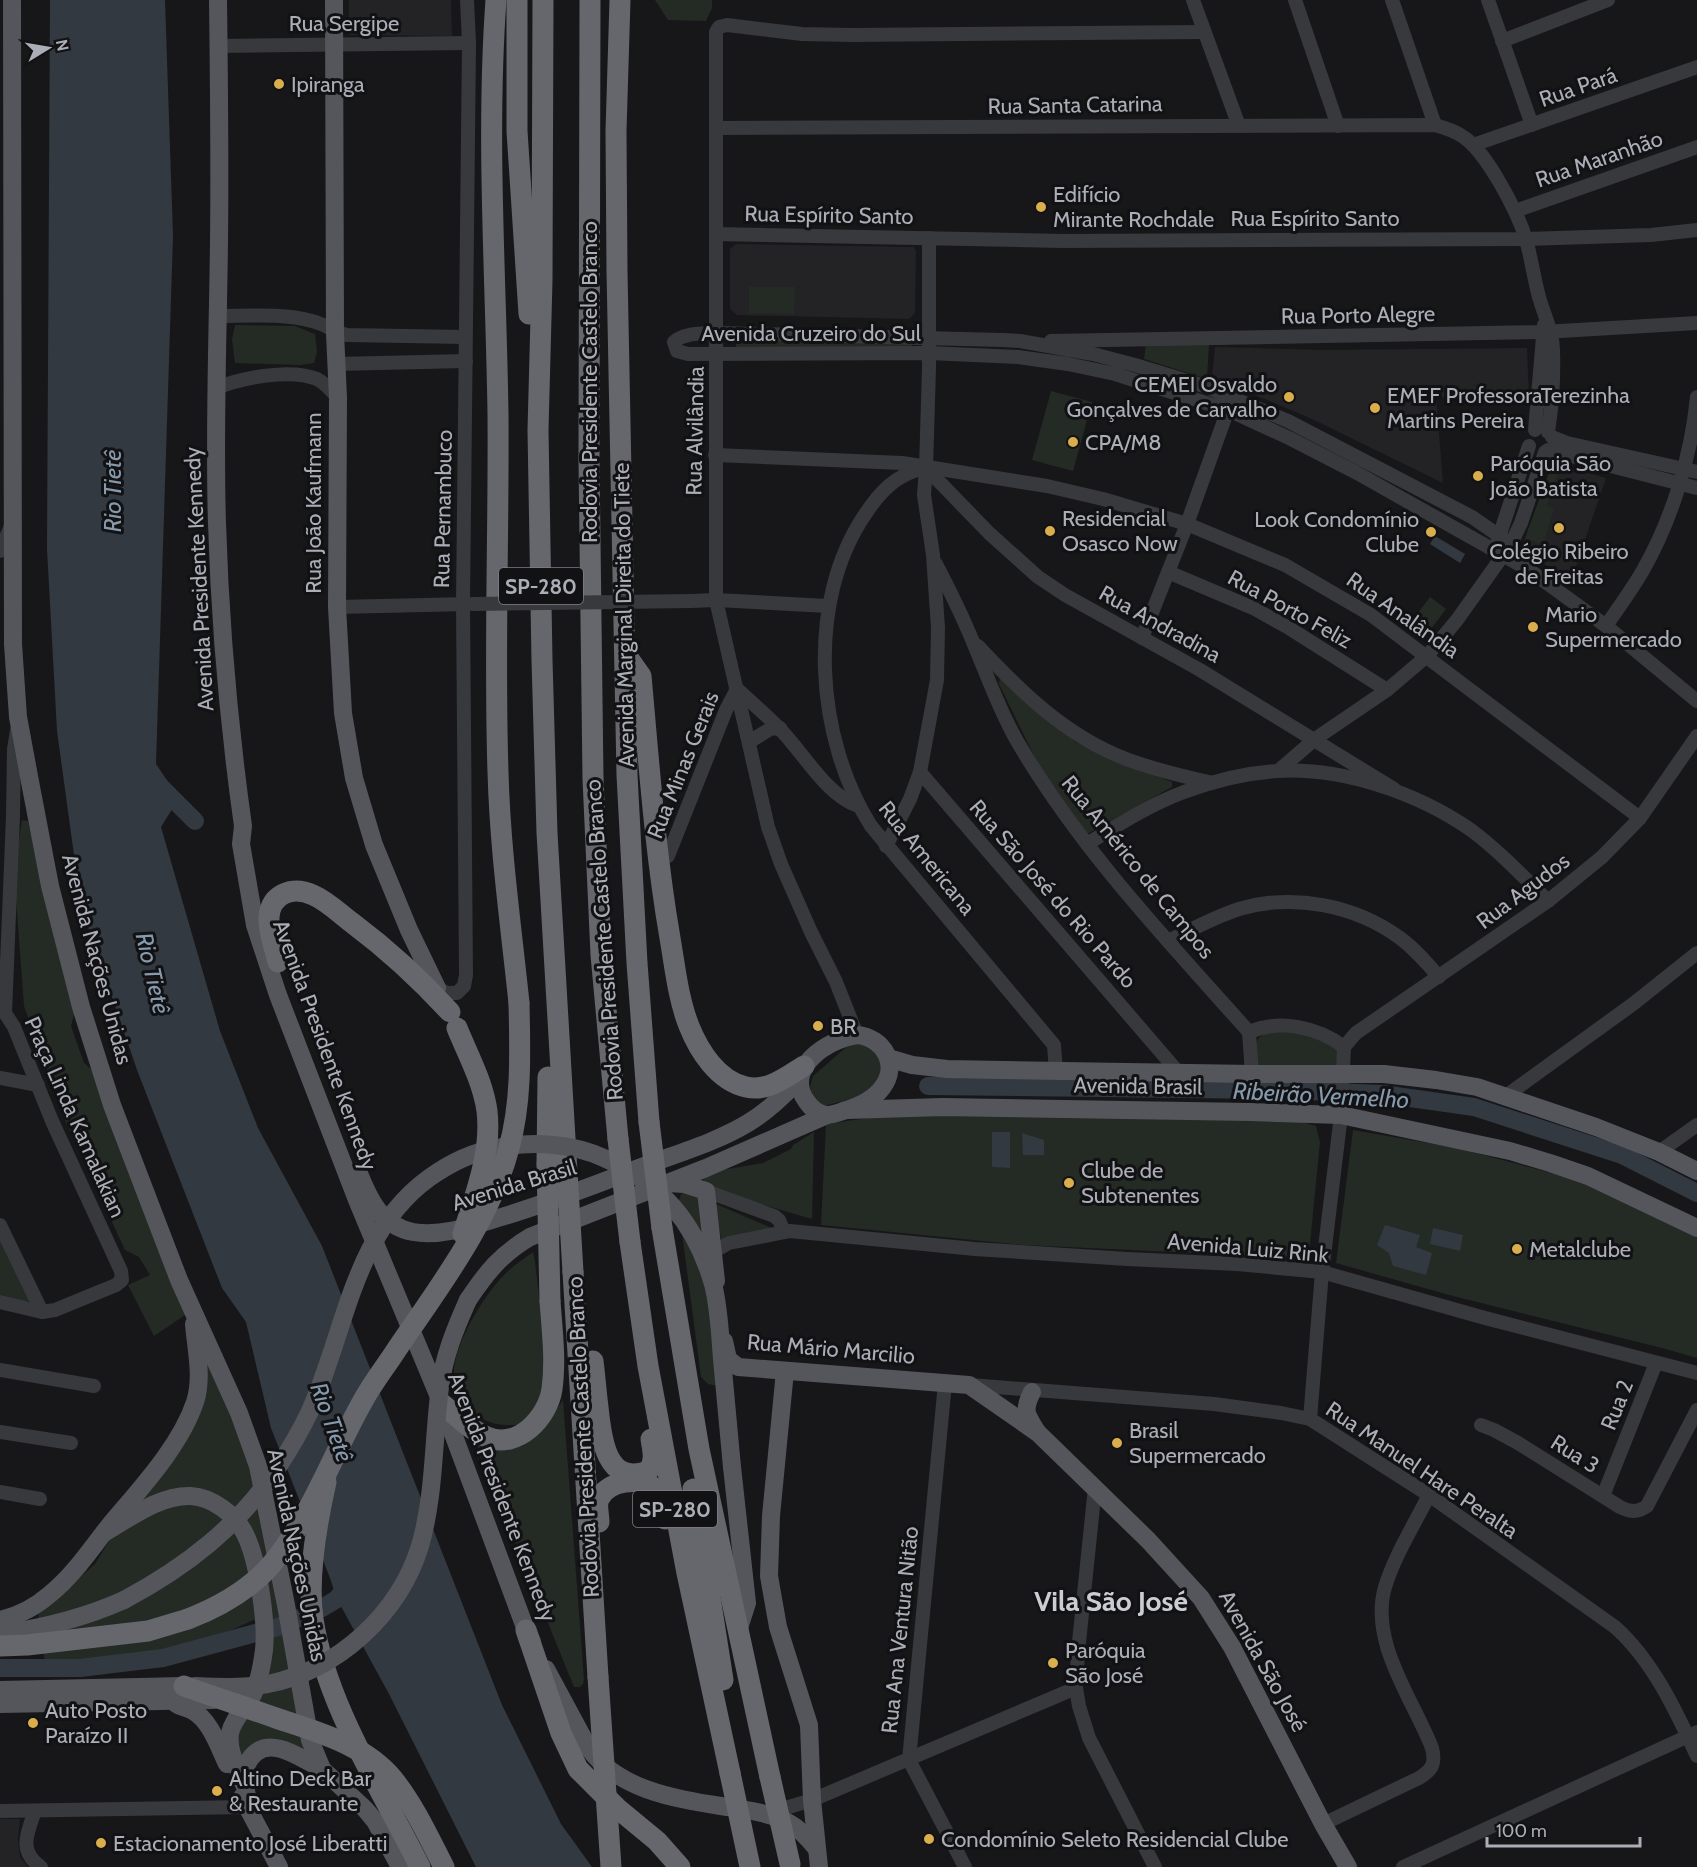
<svg xmlns="http://www.w3.org/2000/svg" width="1697" height="1867" viewBox="0 0 1697 1867" font-family="Cabin,sans-serif">
<style>
.built{fill:#232325}
.green{fill:#242a24}
.water{fill:#323940}
.lines{fill:none;stroke-linecap:round;stroke-linejoin:round}
.river{stroke:#323940;stroke-width:18}
.minor{stroke:#38393d;stroke-width:14}
.major{stroke:#55565c;stroke-width:18}
.highway{stroke:#65676d;stroke-width:21}
.minor-bridge{stroke:#38393d;stroke-width:14}
.major-bridge{stroke:#55565c;stroke-width:18}
.highway-bridge{stroke:#65676d;stroke-width:21}
.poi-dot{fill:#dbae4d;stroke:#121214;stroke-width:2}
.labels{text-anchor:middle;dominant-baseline:central;stroke-width:6;stroke-linejoin:round;paint-order:stroke}
.shield{fill:#121214;stroke:#7d7f86;stroke-width:1.5}
.shield-label{font-size:21px;font-weight:bold;fill:#abaeb7}
.street-label{font-size:22px;fill:#abaeb7;stroke:#121214}
.poi-label{font-size:22px;fill:#abaeb7;stroke:#121214;text-anchor:start}
.water-label{font-size:24px;font-style:italic;fill:#869aad;stroke:#121214}
.district-label{font-size:28px;font-weight:bold;fill:#cbcdd3;stroke:#121214}
</style>
<rect width="100%" height="100%" fill="#171719"/>
<g class="built">
<polygon points="349,0 451,0 452,36 349,35"/>
<polygon points="736,244 914,247 916,252 915,313 909,319 737,315 730,309 730,249"/>
<polygon points="1215,347 1324,350 1527,348 1529,399 1436,397 1443,483 1310,418 1212,377"/>
<polygon points="1557,464 1606,478 1570,584 1525,549 1523,544 1551,469"/>
<polygon points="0,1819 20,1819 18,1840 20,1857 28,1867 0,1867"/>
</g>
<g class="green">
<polygon points="655,0 712,0 712,8 706,21 668,20"/>
<polygon points="749,287 795,287 794,314 749,313"/>
<polygon points="235,325 295,326 315,334 317,352 314,363 300,365 235,363 232,340"/>
<polygon points="736,341 912,343 912,347 736,347"/>
<polygon points="1146,343 1209,344 1207,379 1144,359"/>
<polygon points="1051,391 1092,402 1073,471 1032,460"/>
<polygon points="1550,470 1558,474 1547,505 1554,509 1543,545 1525,538"/>
<polygon points="1430,597 1446,609 1428,633 1412,621"/>
<polygon points="1000,674 1076,742 1172,782 1172,787 1087,834 1040,768 999,684"/>
<polygon points="22,820 28,821 75,1011 71,1026 84,1063 96,1073 188,1313 154,1336 128,1285 150,1275 139,1257 125,1250 62,1114 24,1006 14,872"/>
<path d="M1287 1030 1337 1044 1339 1064 1330 1069 1267 1067 1255 1064C1254 1034 1259 1032 1287 1030Z"/>
<polygon points="851,1043 875,1045 885,1076 862,1096 824,1106 812,1097 810,1086 813,1076"/>
<polygon points="902,1113 1292,1119 1316,1126 1320,1142 1310,1244 1305,1255 1281,1257 1023,1245 821,1225 826,1124"/>
<polygon points="1353,1130 1457,1148 1585,1182 1697,1235 1697,1358 1662,1348 1449,1295 1336,1263"/>
<polygon points="814,1132 812,1219 706,1188 703,1179 716,1171 763,1163 791,1149 793,1145"/>
<polygon points="687,1192 698,1196 719,1386 708,1384 701,1377 678,1203 681,1194"/>
<polygon points="714,1203 774,1229 722,1243"/>
<polygon points="0,1230 34,1301 22,1301 0,1295"/>
<path d="M533 1252 535 1261 548 1376 545 1395 524 1424C502 1427 480 1425 468 1403 462 1394 453 1380 454 1369 457 1339 485 1293 507 1272 514 1265 524 1259 533 1252Z"/>
<polygon points="191,1305 239,1413 315,1757 276,1747 244,1767 229,1742 251,1697 263,1616 198,1645 117,1660 45,1663 38,1614 95,1564 143,1484 190,1415"/>
<polygon points="563,1400 584,1679 583,1684 580,1687 574,1687 472,1436 543,1429"/>
</g>
<g class="water">
<polygon points="50,0 165,0 173,236 156,764 179,798 161,827 220,1031 258,1128 322,1246 502,1705 561,1824 592,1867 476,1867 389,1694 337,1599 330,1578 271,1428 246,1322 222,1288 137,1070 81,906 57,731 47,549"/>
<polygon points="1435,536 1465,554 1460,563 1430,544"/>
<polygon points="992,1132 1010,1132 1010,1168 992,1167"/>
<polygon points="1022,1133 1044,1140 1044,1155 1023,1155"/>
<polygon points="1385,1225 1420,1235 1416,1247 1432,1253 1426,1275 1393,1266 1389,1253 1377,1245"/>
<polygon points="1433,1228 1463,1235 1460,1251 1430,1244"/>
</g>
<g class="lines">
<g class="river">
<polyline points="160,786 195,821"/>
<polyline points="928,1086 1282,1090 1382,1094 1474,1107 1622,1155 1697,1193"/>
<polyline points="0,1668 80,1668 163,1658 278,1627 322,1608 337,1599 350,1581"/>
</g>
<g class="minor">
<polyline points="1193,0 1239,126"/>
<polyline points="1295,0 1338,126"/>
<polyline points="1392,0 1435,125"/>
<polyline points="1488,0 1532,125"/>
<polyline points="1502,41 1608,0"/>
<polyline points="219,46 469,43"/>
<path d="M716 128 1435 125C1446 128 1456 131 1465 138 1488 155 1517 211 1526 239 1531 258 1534 278 1539 297 1544 315 1553 332 1553 350 1554 377 1552 406 1548 432"/>
<polyline points="1473,145 1697,67"/>
<polyline points="1515,211 1697,147"/>
<polyline points="716,234 1063,241 1526,239 1651,235 1697,230"/>
<path d="M217 316C248 316 283 313 312 321 325 324 334 332 347 335L465 337"/>
<polyline points="1051,341 1543,332 1697,323"/>
<polyline points="336,364 466,361"/>
<path d="M216 388C242 378 289 368 317 379 325 383 332 391 338 398"/>
<polyline points="1535,430 1544,325"/>
<polyline points="1552,437 1567,443 1697,472"/>
<polyline points="1548,450 1697,488"/>
<polyline points="715,455 902,463 1047,486 1103,499 1187,524 1285,565 1371,615 1640,818"/>
<polyline points="926,468 989,533 1038,577 1065,595 1200,670 1394,789"/>
<path d="M921 469C896 475 880 492 866 513 805 601 816 739 871 826L1054 1045 1056 1072"/>
<polyline points="1497,543 1529,446"/>
<polyline points="0,551 11,526"/>
<path d="M936 564C949 589 962 615 973 642 987 675 999 710 1017 741 1080 849 1167 940 1249 1032"/>
<path d="M1529 570 1511 544 1472 517 1288 421 1204 386 1135 365 1093 354 1020 341 1003 340 718 333C704 334 684 332 674 342L677 351 688 354 929 353 1018 357 1068 364 1115 374 1228 410 1289 438 1357 473 1529 570 1606 626 1697 701"/>
<polyline points="1168,572 1253,608 1289,628 1387,690"/>
<polyline points="691,601 716,600 828,606"/>
<polyline points="337,607 469,604"/>
<path d="M1606 626C1618 608 1631 591 1642 572 1672 520 1691 457 1697 397"/>
<polyline points="1142,638 1187,524 1231,401"/>
<path d="M978 646C1021 692 1066 736 1126 759 1153 769 1181 776 1209 782"/>
<path d="M737 689C751 702 765 714 779 728 802 751 826 795 858 806"/>
<polyline points="749,742 770,729 780,728"/>
<polyline points="1278,771 1315,739 1387,690 1427,656 1457,620 1511,544 1521,523 1545,452"/>
<polyline points="920,772 1178,1072"/>
<path d="M1087 844C1118 825 1149 805 1184 792 1213 781 1246 773 1277 771 1342 767 1418 793 1471 830 1499 851 1523 876 1548 901"/>
<polyline points="886,846 910,799 920,772 937,680 938,628 933,555 924,495 926,468 929,368 929,238"/>
<polyline points="668,856 726,710 737,689"/>
<path d="M1168 941C1191 930 1214 917 1239 909 1293 893 1355 905 1400 938 1415 949 1427 963 1439 977"/>
<polyline points="437,988 447,993 457,993 464,986 466,975 463,603 469,43 467,0"/>
<polyline points="857,1035 836,982 811,932 781,864 768,827 716,600 716,32 719,27 727,25 802,34 852,35 1204,32"/>
<polyline points="1344,1047 1356,1033 1548,901 1602,857 1640,818 1697,736"/>
<path d="M1252 1074 1249 1032C1280 1019 1318 1027 1344 1047"/>
<polyline points="0,1078 38,1085"/>
<polyline points="1506,1096 1633,1004 1697,953"/>
<polyline points="1659,1152 1697,1125"/>
<polyline points="706,1191 774,1216 779,1220 784,1232"/>
<polyline points="0,1225 42,1312"/>
<polyline points="713,1252 729,1243 790,1231 975,1249 1127,1259 1237,1264 1322,1272 1485,1318 1697,1373"/>
<polyline points="0,1302 42,1312 55,1310 116,1285 122,1280 121,1271 52,1121 14,1027 5,1013 13,816 14,749 17,730"/>
<polyline points="0,1370 94,1386"/>
<polyline points="945,1383 909,1760 965,1867"/>
<path d="M970 1385 1214 1404 1281 1413 1310 1419 1429 1495 1615 1627C1653 1661 1676 1711 1697 1756"/>
<polyline points="1310,1419 1322,1272 1341,1115 1344,1047"/>
<path d="M1481 1425 1494 1430 1518 1443 1620 1507C1630 1512 1637 1513 1647 1506L1697 1410"/>
<polyline points="0,1432 71,1443"/>
<polyline points="1095,1487 1078,1652 1076,1688 1079,1706 1089,1738 1155,1867"/>
<polyline points="0,1492 40,1499"/>
<polyline points="1603,1496 1656,1363"/>
<polyline points="0,1811 247,1807"/>
<path d="M35 1811C27 1833 18 1852 41 1867"/>
<polyline points="772,1812 812,1800 1076,1688"/>
<path d="M1323 1824 1419 1778C1432 1770 1436 1764 1432 1748 1413 1699 1369 1642 1385 1587 1395 1555 1414 1525 1429 1495"/>
<polyline points="1403,1867 1697,1732"/>
</g>
<g class="major">
<polyline points="12,0 13,644 18,717 31,787 50,886 81,1007 112,1105 179,1280 239,1413 258,1466 286,1605 310,1740 322,1769 365,1809 375,1821 400,1867"/>
<path d="M218 0C219 80 220 161 219 241 218 335 214 429 217 523 220 625 229 726 243 826L241 844 255 925 278 995 357 1200 442 1404 526 1630 532 1642"/>
<polyline points="334,0 335,333 338,398 337,607 343,713 354,778 374,845 409,930 437,988"/>
<path d="M857 1035C883 1037 900 1065 882 1088 873 1100 857 1107 843 1111 838 1113 831 1115 825 1115 818 1113 811 1108 807 1102 782 1069 828 1039 857 1035Z"/>
<polyline points="888,1058 912,1065 947,1069 1252,1074 1384,1074 1436,1080 1477,1087 1596,1127 1659,1152 1697,1171"/>
<polyline points="847,1110 942,1107 1250,1112 1341,1115 1510,1151 1550,1163 1588,1176 1697,1228"/>
<path d="M358 1171C369 1199 381 1226 413 1232 441 1237 472 1226 498 1218 546 1204 592 1186 639 1168 675 1154 715 1143 748 1123 768 1111 784 1095 800 1079"/>
<polyline points="668,1183 684,1184 706,1191 716,1281"/>
<path d="M468 1300C486 1273 501 1254 530 1237L706 1168 827 1115"/>
<polyline points="724,1341 728,1359 738,1367 969,1385 1038,1433 1148,1540 1201,1598 1232,1647 1323,1824 1348,1867"/>
<polyline points="785,1371 771,1516 769,1576 778,1627 809,1725 812,1800 819,1867"/>
<path d="M1032 1392C1022 1412 1027 1415 1037 1432"/>
<polyline points="732,1467 747,1603 738,1631"/>
<path d="M104 1533C130 1518 159 1495 191 1496 212 1497 236 1515 245 1534 258 1560 267 1621 264 1650 262 1665 259 1685 251 1698 244 1710 233 1719 230 1733 226 1761 251 1781 247 1807"/>
<path d="M0 1620C17 1616 35 1607 49 1595 73 1576 90 1550 109 1526 139 1490 180 1447 195 1402 203 1378 196 1349 194 1324"/>
<path d="M0 1634C43 1628 84 1618 124 1600"/>
<path d="M546 1669 588 1747C618 1791 678 1799 727 1807 748 1810 770 1813 789 1823 800 1829 808 1838 816 1848"/>
<polyline points="0,1690 184,1686"/>
<path d="M175 1703C180 1708 187 1707 193 1711 210 1720 219 1747 227 1764"/>
<polyline points="0,1704 214,1700"/>
<path d="M241 1780C255 1726 290 1752 322 1769"/>
<polyline points="242,1797 279,1867"/>
</g>
<g class="highway">
<path d="M496 0C486 138 496 276 498 414 499 533 494 652 498 772 500 849 511 926 519 1003"/>
<polyline points="517,0 517,131 529,314"/>
<polyline points="543,0 542,280 538,430 542,660 547,833 567,1172"/>
<polyline points="590,0 589,460 593,779 601,955 618,1139"/>
<polyline points="620,0 616,131 617,271 627,775 637,963 649,1122"/>
<path d="M629 659 641 676C649 763 655 851 670 938 675 967 678 998 689 1026 699 1051 718 1081 746 1087 768 1092 786 1077 804 1066"/>
<path d="M278 962C275 949 268 931 269 917 271 893 293 886 313 895 327 901 339 913 351 922 387 949 419 978 450 1012"/>
<polyline points="547,1163 548,1077"/>
<polyline points="662,1228 699,1449 770,1777"/>
<polyline points="630,1242 648,1366 687,1573 730,1773"/>
<polyline points="573,1272 598,1677"/>
<path d="M593 1361C595 1376 596 1392 598 1407 601 1435 605 1487 648 1471 656 1462 653 1451 651 1439"/>
<path d="M442 1404C456 1415 470 1430 487 1437 518 1450 548 1417 552 1389 556 1360 552 1329 550 1301"/>
<path d="M326 1482C317 1522 307 1578 313 1619 326 1705 382 1790 420 1867"/>
<polyline points="693,1489 723,1680"/>
<path d="M599 1522C599 1515 596 1505 599 1499 607 1481 640 1476 654 1488 662 1496 663 1509 665 1519"/>
<polyline points="526,1630 561,1733 578,1769 617,1808 657,1841 680,1867"/>
<polyline points="0,1646 27,1645 148,1631 188,1619"/>
</g>
<polyline class="minor-bridge" points="473,604 691,601"/>
<g class="major-bridge">
<path d="M124 1600C186 1567 239 1526 278 1467 290 1449 301 1430 310 1411 346 1331 353 1233 429 1178 450 1163 472 1152 497 1148 532 1141 571 1143 604 1158 662 1184 695 1222 713 1284 719 1307 720 1334 722 1359 725 1395 729 1431 732 1467"/>
<path d="M195 1686C219 1687 243 1688 268 1684 338 1670 399 1614 420 1546 435 1494 433 1440 440 1387 444 1356 455 1329 468 1300"/>
</g>
<g class="highway-bridge">
<path d="M457 1028C468 1055 483 1082 487 1111 492 1153 475 1195 463 1234"/>
<polyline points="649,1122 662,1228"/>
<polyline points="618,1139 630,1242"/>
<polyline points="547,1164 550,1301"/>
<polyline points="567,1172 573,1272"/>
<path d="M188 1619C219 1607 249 1590 271 1565 312 1516 333 1453 364 1399 374 1381 386 1366 397 1349 439 1287 490 1221 509 1148 522 1101 520 1051 519 1003"/>
<polyline points="598,1677 611,1867"/>
<path d="M184 1686C214 1697 245 1707 276 1718 317 1732 364 1744 393 1779 414 1805 429 1838 444 1867"/>
<polyline points="730,1773 750,1867"/>
<polyline points="770,1777 790,1864"/>
</g>
</g>
<g class="poi-dot">
<circle cx="279" cy="84" r="6"/>
<circle cx="1041" cy="207" r="6"/>
<circle cx="1289" cy="397" r="6"/>
<circle cx="1375" cy="408" r="6"/>
<circle cx="1073" cy="442" r="6"/>
<circle cx="1478" cy="476" r="6"/>
<circle cx="1559" cy="528" r="6"/>
<circle cx="1050" cy="531" r="6"/>
<circle cx="1431" cy="532" r="6"/>
<circle cx="1533" cy="627" r="6"/>
<circle cx="818" cy="1026" r="6"/>
<circle cx="1069" cy="1183" r="6"/>
<circle cx="1517" cy="1249" r="6"/>
<circle cx="1117" cy="1443" r="6"/>
<circle cx="1053" cy="1663" r="6"/>
<circle cx="33" cy="1723" r="6"/>
<circle cx="217" cy="1791" r="6"/>
<circle cx="929" cy="1839" r="6"/>
<circle cx="101" cy="1843" r="6"/>
</g>
<g class="labels">
<g class="shield">
<rect x="499" y="568" width="84" height="36" rx="4.5"/>
<rect x="633" y="1491" width="84" height="36" rx="4.5"/>
</g>
<g class="shield-label">
<text x="541" y="586">SP-280</text>
<text x="675" y="1509">SP-280</text>
</g>
<g class="street-label">
<text x="344" y="23">Rua Sergipe</text>
<text transform="translate(1578 87) rotate(-19)">Rua Pará</text>
<text transform="translate(1075 105) rotate(-1)">Rua Santa Catarina</text>
<text transform="translate(1599 159) rotate(-19)">Rua Maranhão</text>
<text transform="translate(829 215) rotate(1)">Rua Espírito Santo</text>
<text x="1315" y="218">Rua Espírito Santo</text>
<text transform="translate(1358 315) rotate(-1)">Rua Porto Alegre</text>
<text x="811" y="333">Avenida Cruzeiro do Sul</text>
<text transform="translate(589 382) rotate(-90)">Rodovia Presidente Castelo Branco</text>
<text transform="translate(695 431) rotate(-89)">Rua Alvilândia</text>
<text transform="translate(313 503) rotate(-90)">Rua João Kaufmann</text>
<text transform="translate(443 509) rotate(-89)">Rua Pernambuco</text>
<text transform="translate(199 579) rotate(-93)">Avenida Presidente Kennedy</text>
<text transform="translate(1290 609) rotate(29)">Rua Porto Feliz</text>
<text transform="translate(624 615) rotate(-91)">Avenida Marginal Direita do Tiete</text>
<text transform="translate(1403 615) rotate(35)">Rua Analândia</text>
<text transform="translate(1160 624) rotate(29)">Rua Andradina</text>
<text transform="translate(683 765) rotate(-68)">Rua Minas Gerais</text>
<text transform="translate(927 858) rotate(51)">Rua Americana</text>
<text transform="translate(1138 867) rotate(51)">Rua Américo de Campos</text>
<text transform="translate(1523 891) rotate(-37)">Rua Agudos</text>
<text transform="translate(1053 894) rotate(49)">Rua São José do Rio Pardo</text>
<text transform="translate(604 940) rotate(-94)">Rodovia Presidente Castelo Branco</text>
<text transform="translate(97 959) rotate(75)">Avenida Nações Unidas</text>
<text transform="translate(325 1045) rotate(70)">Avenida Presidente Kennedy</text>
<text transform="translate(1138 1086) rotate(1)">Avenida Brasil</text>
<text transform="translate(75 1117) rotate(66)">Praça Linda Kamalakian</text>
<text transform="translate(514 1185) rotate(-17)">Avenida Brasil</text>
<text transform="translate(1248 1248) rotate(5)">Avenida Luiz Rink</text>
<text transform="translate(831 1349) rotate(5)">Rua Mário Marcilio</text>
<text transform="translate(1617 1405) rotate(-68)">Rua 2</text>
<text transform="translate(583 1437) rotate(-93)">Rodovia Presidente Castelo Branco</text>
<text transform="translate(1575 1454) rotate(32)">Rua 3</text>
<text transform="translate(1422 1470) rotate(34)">Rua Manuel Hare Peralta</text>
<text transform="translate(502 1497) rotate(69)">Avenida Presidente Kennedy</text>
<text transform="translate(297 1555) rotate(78)">Avenida Nações Unidas</text>
<text transform="translate(900 1630) rotate(-84)">Rua Ana Ventura Nitão</text>
<text transform="translate(1263 1661) rotate(61)">Avenida São José</text>
</g>
<g class="poi-label">
<text x="291" y="84">Ipiranga</text>
<text x="1053" y="194">Edifício<tspan x="1053" dy="25">Mirante Rochdale</tspan></text>
<text x="1277" y="384" text-anchor="end">CEMEI Osvaldo<tspan x="1277" dy="25">Gonçalves de Carvalho</tspan></text>
<text x="1387" y="395">EMEF ProfessoraTerezinha<tspan x="1387" dy="25">Martins Pereira</tspan></text>
<text x="1085" y="442">CPA/M8</text>
<text x="1490" y="463">Paróquia São<tspan x="1490" dy="25">João Batista</tspan></text>
<text x="1062" y="518">Residencial<tspan x="1062" dy="25">Osasco Now</tspan></text>
<text x="1419" y="519" text-anchor="end">Look Condomínio<tspan x="1419" dy="25">Clube</tspan></text>
<text x="1559" y="551" text-anchor="middle">Colégio Ribeiro<tspan x="1559" dy="25">de Freitas</tspan></text>
<text x="1545" y="614">Mario<tspan x="1545" dy="25">Supermercado</tspan></text>
<text x="830" y="1026">BR</text>
<text x="1081" y="1170">Clube de<tspan x="1081" dy="25">Subtenentes</tspan></text>
<text x="1529" y="1249">Metalclube</text>
<text x="1129" y="1430">Brasil<tspan x="1129" dy="25">Supermercado</tspan></text>
<text x="1065" y="1650">Paróquia<tspan x="1065" dy="25">São José</tspan></text>
<text x="45" y="1710">Auto Posto<tspan x="45" dy="25">Paraízo II</tspan></text>
<text x="229" y="1778">Altino Deck Bar<tspan x="229" dy="25">&amp; Restaurante</tspan></text>
<text x="941" y="1839">Condomínio Seleto Residencial Clube</text>
<text x="113" y="1843">Estacionamento José Liberatti</text>
</g>
<g class="water-label">
<text transform="translate(112 491) rotate(-90)">Rio Tietê</text>
<text transform="translate(153 973) rotate(77)">Rio Tietê</text>
<text transform="translate(1321 1095) rotate(3)">Ribeirão Vermelho</text>
<text transform="translate(332 1422) rotate(70)">Rio Tietê</text>
</g>
<g class="district-label">
<text x="1111" y="1601">Vila São José</text>
</g>
</g>
<g transform="translate(48 48) rotate(79)" stroke="#121214" stroke-width="4.5" paint-order="stroke">
<path d="M0-4.5L10 22L0 15L-10 22Z" fill="#abaeb7"/>
<text y="-9" font-size="16" font-weight="bold" text-anchor="middle" fill="#abaeb7">N</text>
</g>
<path d="M1487 1837v9h153v-9" fill="none" stroke="#abaeb7" stroke-width="3"/>
<text x="1496" y="1837" font-size="18" fill="#abaeb7" stroke="#121214" stroke-width="4.5" paint-order="stroke">100 m</text>
</svg>
